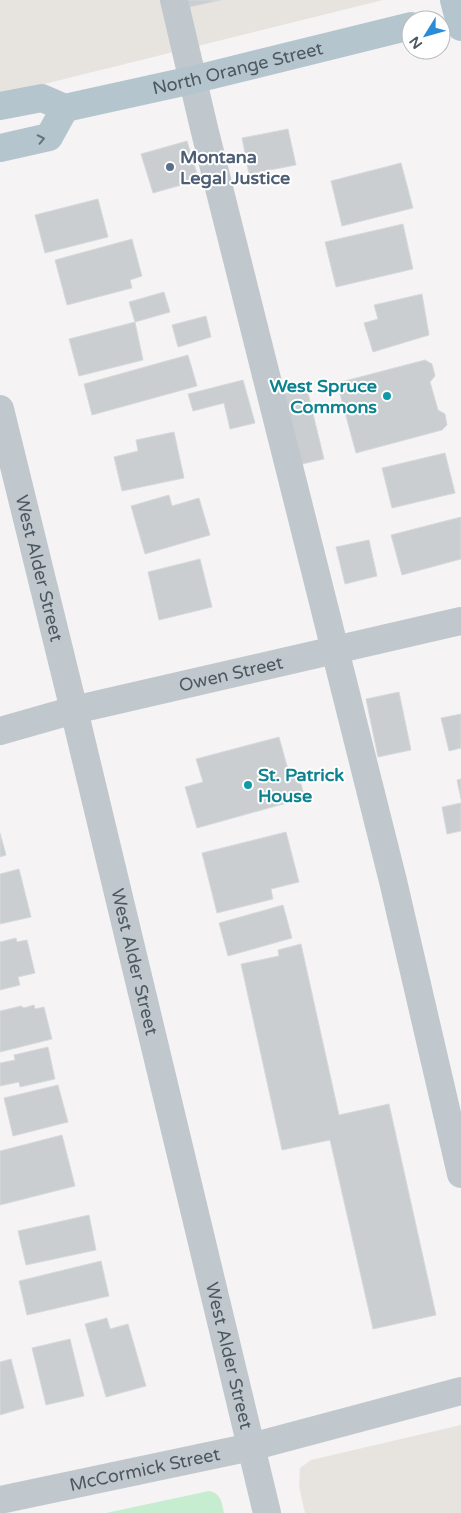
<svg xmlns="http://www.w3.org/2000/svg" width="461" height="1513" viewBox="0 0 461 1513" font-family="'Varela Round',sans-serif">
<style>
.commercial{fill:#e7e4df}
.green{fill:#c6edd0}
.building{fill:#caced1;stroke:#d7dadd}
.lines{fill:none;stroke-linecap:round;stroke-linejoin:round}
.minor{stroke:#c0c8ce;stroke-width:28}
.major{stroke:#b5c5ce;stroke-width:28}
.oneway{stroke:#66737b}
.service-dot{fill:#5c6f8a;stroke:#fff;stroke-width:2}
.culture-dot{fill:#0f9aa8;stroke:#fff;stroke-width:2}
.labels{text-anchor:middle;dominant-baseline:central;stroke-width:4;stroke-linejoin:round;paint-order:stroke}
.street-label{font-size:18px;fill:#4c585f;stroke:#fff}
.service-label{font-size:18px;font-weight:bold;fill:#4e5e75;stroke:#fff;text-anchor:start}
.culture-label{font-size:18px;font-weight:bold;fill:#0d838f;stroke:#fff;text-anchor:end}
</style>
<rect width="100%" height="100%" fill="#f5f3f3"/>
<g class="commercial">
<polygon points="0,0 383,0 0,95"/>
<polygon points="461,1425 461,1513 305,1513 299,1486 300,1468 311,1460"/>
</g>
<path class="green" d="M209 1491C221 1493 222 1503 224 1513H106Z"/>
<g class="building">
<polygon points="188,0 221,0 190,7"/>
<polygon points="288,129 296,165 249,174 242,138"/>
<polygon points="187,141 199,180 153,193 141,154"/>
<polygon points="401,163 413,208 342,226 331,181"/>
<polygon points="98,199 108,237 45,253 35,215"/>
<polygon points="403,224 413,269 336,287 325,242"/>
<polygon points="132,239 142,276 130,280 132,288 67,305 55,260"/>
<polygon points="164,292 170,312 135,322 129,302"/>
<polygon points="422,294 429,335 373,352 364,323 378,319 374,305"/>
<polygon points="206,316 211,337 178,347 172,325"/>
<polygon points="135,322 143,360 79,376 69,339"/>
<polygon points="188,355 197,386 92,415 84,384"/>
<polygon points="425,360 432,364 435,376 430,382 438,410 445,414 447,425 442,430 356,453 337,383"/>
<polygon points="243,380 255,423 230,429 224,403 193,411 188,394"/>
<polygon points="307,389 324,459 298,465 281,394"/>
<polygon points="174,432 184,478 122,491 114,457 138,451 136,440"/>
<polygon points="445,453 455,493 392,508 382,468"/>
<polygon points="169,495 172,506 199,498 210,535 145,554 131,506"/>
<polygon points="461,517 461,559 402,575 391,535"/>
<polygon points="369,540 377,576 345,584 336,547"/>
<polygon points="200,559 212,607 159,620 148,572"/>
<polygon points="399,692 411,750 378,757 366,699"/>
<polygon points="461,714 461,748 449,751 441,718"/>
<polygon points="279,737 289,773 297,770 305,798 197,828 185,787 203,782 196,759"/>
<polygon points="461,779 461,799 457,780"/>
<polygon points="461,803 461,831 447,834 442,807"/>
<polygon points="286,832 299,882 271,889 273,899 217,913 202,853"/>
<polygon points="0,833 6,855 0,857"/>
<polygon points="19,869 31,917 0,924 0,874"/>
<polygon points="283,905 292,938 228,956 219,923"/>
<polygon points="16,938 17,942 27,940 35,973 18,977 20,985 0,990 0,942"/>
<polygon points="301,944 339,1115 389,1104 436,1315 373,1329 330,1140 282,1150 241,964 279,956 278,950"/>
<polygon points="34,1005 35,1009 44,1007 52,1039 0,1052 0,1011 21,1006 24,1008"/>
<polygon points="48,1047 55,1079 20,1087 19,1082 0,1086 0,1063 15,1060 14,1055"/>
<polygon points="58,1085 68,1122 13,1136 4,1098"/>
<polygon points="62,1135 75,1186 0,1205 0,1151"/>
<polygon points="89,1215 96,1250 26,1265 18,1231"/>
<polygon points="101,1261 109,1296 27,1315 19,1281"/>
<polygon points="107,1318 110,1329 128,1324 146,1386 106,1397 85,1324"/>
<polygon points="70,1339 84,1396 46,1405 32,1348"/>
<polygon points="11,1359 24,1408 0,1415 0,1362"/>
</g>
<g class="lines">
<g class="minor">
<polyline points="174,0 204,128 393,881 461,1174"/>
<path id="s1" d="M0 409 74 710 267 1513"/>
<path id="s2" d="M0 731 74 710 461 621"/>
<path id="s3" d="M0 1500 251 1447 461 1391"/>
</g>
<g class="major">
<polyline points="454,0 461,27"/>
<path id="s4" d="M0 106 42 98 65 108 192 80 411 26"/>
<polyline points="0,148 49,137 65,108"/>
</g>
</g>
<defs><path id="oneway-chevron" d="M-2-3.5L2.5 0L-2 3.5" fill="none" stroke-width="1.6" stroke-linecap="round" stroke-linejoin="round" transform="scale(1.25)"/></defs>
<use class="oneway" href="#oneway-chevron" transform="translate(41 139) rotate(-12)"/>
<circle class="service-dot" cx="170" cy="167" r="5"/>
<g class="culture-dot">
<circle cx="387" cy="396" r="5"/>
<circle cx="248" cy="785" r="5"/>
</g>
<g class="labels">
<g class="street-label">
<text stroke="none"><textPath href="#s4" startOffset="245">North Orange Street</textPath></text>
<text stroke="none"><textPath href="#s1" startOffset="164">West Alder Street</textPath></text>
<text stroke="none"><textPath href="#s2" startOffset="238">Owen Street</textPath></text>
<text stroke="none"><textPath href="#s1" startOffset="569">West Alder Street</textPath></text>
<text stroke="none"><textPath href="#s1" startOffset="974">West Alder Street</textPath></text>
<text stroke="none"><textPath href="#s3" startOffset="148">McCormick Street</textPath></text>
</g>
<g class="service-label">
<text x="180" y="157">Montana<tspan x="180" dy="21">Legal Justice</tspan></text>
</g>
<g class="culture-label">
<text x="377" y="386">West Spruce<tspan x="377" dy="21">Commons</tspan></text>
<text x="258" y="775" text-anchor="start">St. Patrick<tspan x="258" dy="21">House</tspan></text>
</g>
</g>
<g transform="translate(426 35) rotate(233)"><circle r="24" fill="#ffffff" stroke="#b7bcbf"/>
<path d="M0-4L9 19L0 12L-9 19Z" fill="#2a8cd7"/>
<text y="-8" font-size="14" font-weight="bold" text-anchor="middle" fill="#4c585f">N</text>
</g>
</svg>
